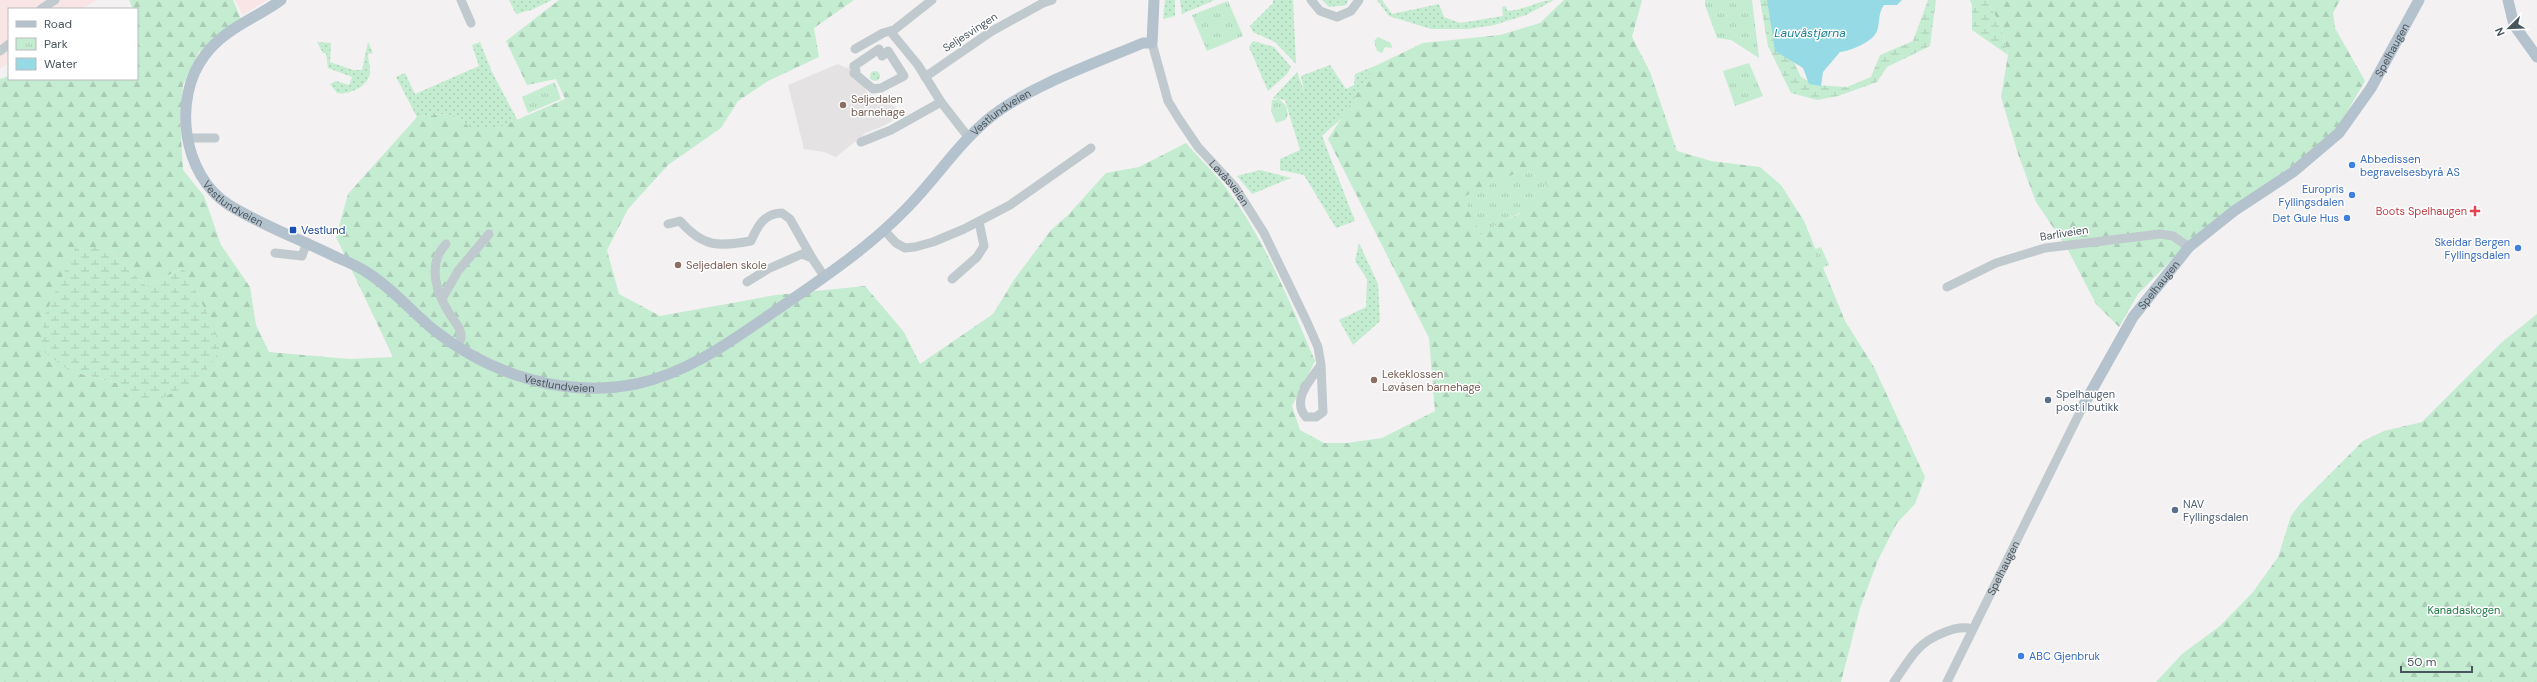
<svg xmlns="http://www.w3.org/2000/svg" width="2537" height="682" viewBox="0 0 2537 682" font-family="'DM Sans',sans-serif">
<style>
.education{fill:#e4e2e3}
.medical{fill:#f9e5e5}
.grass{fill:url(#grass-dots)}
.forest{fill:url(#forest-firs);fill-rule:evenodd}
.wetland{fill:url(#wetland-marsh)}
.park{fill:url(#park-tufts)}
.water{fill:#95dae5}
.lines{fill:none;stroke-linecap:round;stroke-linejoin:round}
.minor{stroke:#c0c9ce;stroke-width:9}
.major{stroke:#b4c2cd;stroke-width:11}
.education-dot{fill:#8d6e63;stroke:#fff;stroke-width:1.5}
.shop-dot{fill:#3f7fe0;stroke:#fff;stroke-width:1.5}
.health-dot{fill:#e0444e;stroke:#fff;stroke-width:1.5}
.transit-dot{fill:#1a4fb4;stroke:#fff;stroke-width:1.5}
.service-dot{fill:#5c6f8a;stroke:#fff;stroke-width:1.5}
.labels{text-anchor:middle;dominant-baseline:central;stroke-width:3;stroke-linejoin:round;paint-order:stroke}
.street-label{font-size:11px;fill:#4a565d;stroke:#fff}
.education-label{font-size:11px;fill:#785e54;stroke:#fff;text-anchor:start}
.shop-label{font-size:11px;fill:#366cbe;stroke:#fff;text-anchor:end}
.health-label{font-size:11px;fill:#be3a42;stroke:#fff;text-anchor:end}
.transit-label{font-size:11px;fill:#164399;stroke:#fff;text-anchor:start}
.service-label{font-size:11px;fill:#4e5e75;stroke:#fff;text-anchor:start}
.park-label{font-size:11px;fill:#207946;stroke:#fff}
.water-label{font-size:12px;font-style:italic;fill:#188293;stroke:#fff}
</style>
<defs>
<pattern id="grass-dots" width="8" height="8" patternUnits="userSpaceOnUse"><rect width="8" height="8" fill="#c4ecd1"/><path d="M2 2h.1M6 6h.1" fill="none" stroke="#aaccb6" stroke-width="1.8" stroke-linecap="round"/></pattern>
<pattern id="forest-firs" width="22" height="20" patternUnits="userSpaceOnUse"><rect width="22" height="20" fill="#c4ecd1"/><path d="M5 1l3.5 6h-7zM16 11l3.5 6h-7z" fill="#aaccb6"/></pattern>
<pattern id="wetland-marsh" width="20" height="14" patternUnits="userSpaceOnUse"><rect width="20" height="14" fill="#c4ecd1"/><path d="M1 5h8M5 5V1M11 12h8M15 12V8" fill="none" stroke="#aaccb6"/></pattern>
<pattern id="park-tufts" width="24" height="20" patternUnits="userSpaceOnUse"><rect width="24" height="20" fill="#c4ecd1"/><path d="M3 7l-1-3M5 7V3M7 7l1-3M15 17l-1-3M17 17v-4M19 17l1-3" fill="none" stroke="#aaccb6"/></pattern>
</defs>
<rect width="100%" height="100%" fill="#f3f1f1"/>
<polygon class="education" points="838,64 846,68 853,66 868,94 876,97 879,95 904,114 883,126 866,133 836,157 824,152 804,149 788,85"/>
<g class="medical">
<polygon points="0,0 97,0 82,9 9,9 9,62 0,69"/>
<polygon points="235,0 267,0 243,15"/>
</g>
<g class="grass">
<polygon points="509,0 552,0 531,10 516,14"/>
<polygon points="1165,0 1175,0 1175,16 1163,19"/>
<polygon points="1180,0 1215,0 1182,14"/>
<polygon points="1273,0 1293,0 1296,64 1275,42 1253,32 1250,26 1273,3"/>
<polygon points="1322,0 1348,0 1346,5 1329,7"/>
<path d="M1377 0H1382L1392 14 1439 4 1444 17 1460 23 1503 16 1502 7 1506 6 1507 11C1523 11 1538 0 1554 0L1526 15 1494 25 1468 29H1431L1389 16Z"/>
<polygon points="1253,41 1274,47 1291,67 1287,74 1268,91 1249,47"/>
<path d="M317 42 331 43 330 62 353 70H362L368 42 373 53 368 54C368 60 370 65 370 71 370 86 350 95 337 93L330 84 336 81 349 85 352 77 328 68 326 53H323Z"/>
<path d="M480 42 492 72 518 121 498 128H470C453 109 440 115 417 117L396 77 405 73 415 94 479 66 472 45Z"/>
<polygon points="1330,65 1346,89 1354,85 1355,74 1375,66 1356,105 1322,136 1355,221 1336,228 1304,175 1280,170 1280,159 1300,150 1285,100 1273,98 1297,72 1304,91 1301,76"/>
<circle cx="875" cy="76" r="5"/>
<polygon points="1260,170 1291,178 1252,194 1237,176"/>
<polygon points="1359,243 1378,284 1380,321 1353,345 1339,320 1366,307 1367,279 1355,261"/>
</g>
<g class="forest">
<path d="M129 0H233L241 19 199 52 183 85 180 118 183 170 204 196 221 245 250 287 256 325 269 352 349 359 393 357 336 237 348 194 417 117C440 115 453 109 470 128H498L565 99 556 79 527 85 506 41 559 0H854L814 28 819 57 768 81 738 101 721 128 668 165 628 209 607 250 619 294 660 316 776 295 865 286 904 332 920 364 993 314 1014 280 1051 230 1068 215 1106 173 1139 167 1186 143C1198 157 1212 170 1223 184 1264 237 1289 300 1315 361L1292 406 1300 430 1324 443H1347L1382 438 1435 411 1429 338 1328 139 1375 66 1423 43 1500 35 1540 23 1564 0H1642L1632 37 1650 72 1677 151 1711 161 1760 167 1781 185 1804 221 1845 321 1874 367 1925 477 1915 504 1897 523 1878 560 1860 608 1841 682H0V79L9 76V79H137V9H133ZM1534 165 1520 214 1491 226 1481 235ZM107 248 146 286 183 268 131 399 117 383 70 371Z"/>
<polygon points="1987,0 2340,0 2333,13 2335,28 2365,81 2333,136 2196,235 2138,294 2119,327 2096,304 2067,248 2036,202 2018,154 2001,97 2008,55 2001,27"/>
<polygon points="2537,314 2537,682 2156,682 2182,654 2220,626 2253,592 2278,557 2291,516 2300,504 2363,441 2384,431 2422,422 2501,343"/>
</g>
<g class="wetland">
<polygon points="1760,0 1770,0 1774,22 1801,77 1816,85 1847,87 1871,77 1880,55 1913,41 1928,0 1936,0 1930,46 1887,67 1877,82 1838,96 1817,100 1791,93 1768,46"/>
<polygon points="1970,0 1987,0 2001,27 2008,55 1972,30 1972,5"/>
<polygon points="76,246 107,248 146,286 183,268 213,324 220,351 200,379 158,400 131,399 117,383 70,371 45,353 41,338 45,315"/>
</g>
<g class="park">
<polygon points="1705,0 1752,0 1759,58 1731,40 1717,38 1705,5"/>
<polygon points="1228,1 1243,36 1207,51 1192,15"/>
<polygon points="1378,37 1391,43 1392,48 1385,47 1382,53 1377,51 1374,41"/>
<polygon points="1749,63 1763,96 1735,106 1723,71"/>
<polygon points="555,82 561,99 528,113 522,97"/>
<polygon points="1279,99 1286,106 1288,115 1285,120 1276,123 1271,111 1272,100"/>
<path d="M1534 165 1551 192C1529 214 1503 217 1481 235L1463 197Z"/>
<polygon points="1821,247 1829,265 1821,268 1813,250"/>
</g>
<path class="water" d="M1767 0H1902L1897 5H1884C1878 13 1880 22 1877 31 1873 42 1850 51 1840 52L1823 72 1821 86 1809 84 1803 68 1775 51Z"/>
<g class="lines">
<g class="minor">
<polyline points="461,0 471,23"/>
<polyline points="1311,0 1320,11 1337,17 1351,11 1359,0"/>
<polyline points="41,9 55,0"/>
<polyline points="890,31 918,65 941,102 969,138"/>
<path id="s1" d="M1152 43 1168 101 1179 119 1198 147 1235 187 1264 233 1307 322 1318 347 1321 365 1323 412 1316 417H1306C1291 400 1310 380 1321 365"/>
<polyline points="855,49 883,33 894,30 932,0"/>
<polygon points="879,49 882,56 888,51 904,76 881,88 873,89 854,73 856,71 854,66"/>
<polyline points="0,51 9,44"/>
<polyline points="925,77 992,31 1043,3 1052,0"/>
<polyline points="187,138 215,138"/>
<polyline points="861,142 891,130 941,102"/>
<path d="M668 224 680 221C703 247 717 247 751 241 757 227 764 213 782 213L790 219 812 258"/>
<polyline points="884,230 896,243 905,248 915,247 933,242 964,229 1010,205 1091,148"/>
<path d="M446 244C426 265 437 295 451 316 454 321 461 328 461 335 462 339 459 343 457 346"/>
<polyline points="275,253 302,256 307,242"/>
<polyline points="952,279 977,257 984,246 979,222"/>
<polyline points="747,282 768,269 802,254 812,258 824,276"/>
<polyline points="1947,287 1996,263 2045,248 2160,234 2173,236 2189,247"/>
<polyline points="443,297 458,271 489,234"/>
<path d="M1894 682C1902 671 1909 658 1918 649 1929 637 1957 624 1972 629"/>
<path id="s2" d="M1947 682 2083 406"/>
</g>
<g class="major">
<path id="s3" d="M281 0C255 19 225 28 205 55 172 98 182 175 229 205 263 226 302 240 338 258 348 262 359 267 368 273 392 288 412 312 434 330 491 375 564 398 636 384 689 373 734 339 778 309 822 279 868 248 905 210 935 180 959 142 992 116 1030 86 1098 62 1143 43H1152L1154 0"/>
<polyline points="2508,0 2514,25 2537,57"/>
<path id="s4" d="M2083 406 2133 317 2189 247 2234 211 2293 172 2339 133 2371 88 2419 0"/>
</g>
</g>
<g class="education-dot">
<circle cx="843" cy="105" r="4"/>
<circle cx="678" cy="265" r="4"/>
<circle cx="1374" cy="380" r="4"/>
</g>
<g class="shop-dot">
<circle cx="2352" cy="165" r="4"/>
<circle cx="2352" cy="195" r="4"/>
<circle cx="2347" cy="218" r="4"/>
<circle cx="2518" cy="248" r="4"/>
<circle cx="2021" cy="656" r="4"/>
</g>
<path class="health-dot" d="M2473 205h4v4h4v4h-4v4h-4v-4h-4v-4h4z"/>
<rect class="transit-dot" x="289" y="226" width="8" height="8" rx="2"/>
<g class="service-dot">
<circle cx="2048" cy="400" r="4"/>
<circle cx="2175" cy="510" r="4"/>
</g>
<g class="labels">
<g class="street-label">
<text transform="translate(970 32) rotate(-33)">Seljesvingen</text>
<text stroke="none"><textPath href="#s4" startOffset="479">Spelhaugen</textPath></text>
<text stroke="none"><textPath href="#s3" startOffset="1181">Vestlundveien</textPath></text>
<text stroke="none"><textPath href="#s1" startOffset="163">Løvåsveien</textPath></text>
<text stroke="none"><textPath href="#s3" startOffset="265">Vestlundveien</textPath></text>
<text transform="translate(2064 233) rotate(-9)">Barliveien</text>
<text stroke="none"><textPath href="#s4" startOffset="143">Spelhaugen</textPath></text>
<text stroke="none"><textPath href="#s3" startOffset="643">Vestlundveien</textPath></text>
<text stroke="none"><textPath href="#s2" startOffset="127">Spelhaugen</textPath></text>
</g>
<g class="education-label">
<text x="851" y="99">Seljedalen<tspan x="851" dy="13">barnehage</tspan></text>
<text x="686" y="265">Seljedalen skole</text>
<text x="1382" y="374">Lekeklossen<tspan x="1382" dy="13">Løvåsen barnehage</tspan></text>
</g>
<g class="shop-label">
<text x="2360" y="159" text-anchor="start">Abbedissen<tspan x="2360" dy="13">begravelsesbyrå AS</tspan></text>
<text x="2344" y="189">Europris<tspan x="2344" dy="13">Fyllingsdalen</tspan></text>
<text x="2339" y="218">Det Gule Hus</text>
<text x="2510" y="242">Skeidar Bergen<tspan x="2510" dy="13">Fyllingsdalen</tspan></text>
<text x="2029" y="656" text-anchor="start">ABC Gjenbruk</text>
</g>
<g class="health-label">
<text x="2467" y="211">Boots Spelhaugen</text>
</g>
<g class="transit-label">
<text x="301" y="230">Vestlund</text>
</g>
<g class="service-label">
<text x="2056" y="394">Spelhaugen<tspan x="2056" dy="13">post i butikk</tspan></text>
<text x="2183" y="504">NAV<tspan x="2183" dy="13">Fyllingsdalen</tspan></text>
</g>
<g class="park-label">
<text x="2464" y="610">Kanadaskogen</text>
</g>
<g class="water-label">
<text x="1810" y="33">Lauvåstjørna</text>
</g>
</g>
<rect x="8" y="8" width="130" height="72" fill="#ffffff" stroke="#b7bbbe"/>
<rect x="16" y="21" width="20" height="6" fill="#b4c2cd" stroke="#b7bbbe"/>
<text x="44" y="28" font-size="12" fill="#4a565d">Road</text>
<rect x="16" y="38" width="20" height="12" fill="url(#park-tufts)" stroke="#b7bbbe"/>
<text x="44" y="48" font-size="12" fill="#4a565d">Park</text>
<rect x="16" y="58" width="20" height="12" fill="#95dae5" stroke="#b7bbbe"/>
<text x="44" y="68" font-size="12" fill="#4a565d">Water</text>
<g transform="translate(2509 28) rotate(247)" stroke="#ffffff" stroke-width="3" paint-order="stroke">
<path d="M0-3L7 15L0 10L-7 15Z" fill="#4a565d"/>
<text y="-6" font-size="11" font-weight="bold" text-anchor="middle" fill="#4a565d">N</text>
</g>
<path d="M2401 666v6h71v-6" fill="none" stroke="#4a565d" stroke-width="2"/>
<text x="2407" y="666" font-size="12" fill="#4a565d" stroke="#ffffff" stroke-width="3" paint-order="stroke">50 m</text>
</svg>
